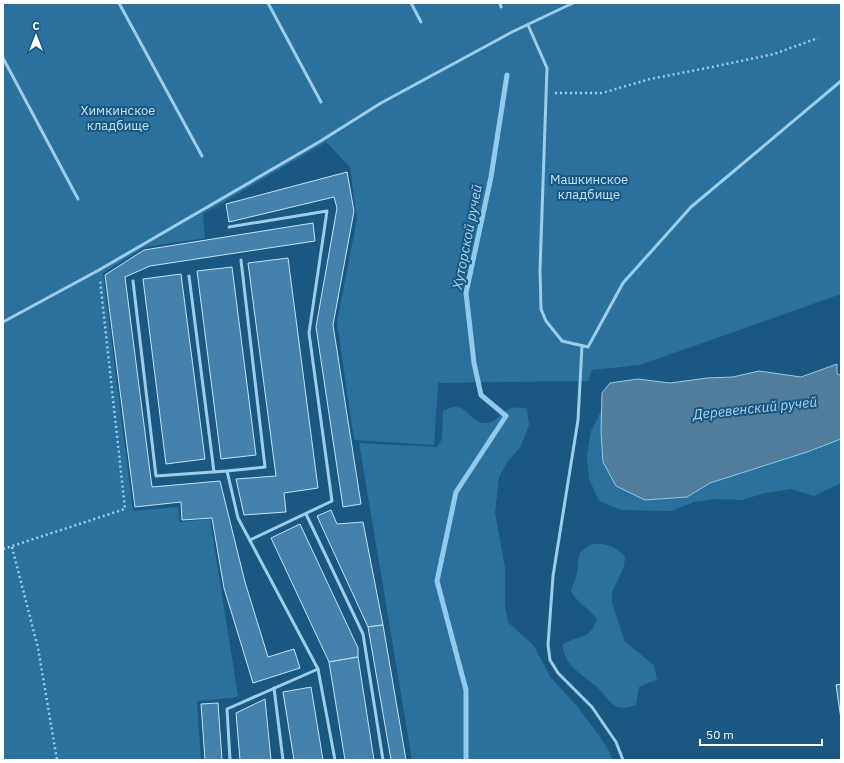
<svg xmlns="http://www.w3.org/2000/svg" width="844" height="763" viewBox="0 0 844 763" font-family="'IBM Plex Sans',sans-serif">
<style>
.green{fill:#2a719e}
.water{fill:#527e9c;stroke:#91caec}
.lines{fill:none;stroke-linecap:round;stroke-linejoin:round}
.stream{stroke:#91caec;stroke-width:5}
.building{fill:#4482ab;stroke:#c3e3f8}
.path{stroke:#9ecdea;stroke-width:2.5;stroke-dasharray:2 3;stroke-linecap:butt}
.lane{stroke:#9ecdea;stroke-width:3}
.labels{text-anchor:middle;dominant-baseline:central;stroke-width:4;stroke-linejoin:round;paint-order:stroke}
.park-label{font-size:13px;fill:#c3e3f8;stroke:#1b5881}
.water-label{font-size:14px;font-style:italic;fill:#aad6f2;stroke:#1b5881}
</style>
<rect width="100%" height="100%" fill="#1b5881"/>
<g class="green">
<polygon points="3,3 841,3 841,294 640,365 592,370 588,381 438,383 434,445 354,440 337,322 357,219 350,167 326,142 203,214 205,238 145,247 103,273 133,511 178,507 180,522 210,519 238,696 232,698 197,701 201,760 3,760"/>
<path d="M452 407C454 407 459 407 461 408 469 412 474 423 484 423 502 424 499 402 527 409L529 425 520 448 508 461 499 477 495 513 505 568V604L508 622 534 646 551 678 576 705 598 734 608 749 613 760H412L359 443 437 447 442 439 443 411Z"/>
<polygon points="601,411 603,462 616,486 687,497 710,483 807,452 841,439 841,483 814,496 791,489 765,493 742,500 717,499 694,502 671,511 621,510 599,501 589,479 587,455 591,431"/>
<path d="M593 544C607 543 616 547 625 557L624 567 612 592V603L625 642 654 665 657 680 647 683 639 687 636 705C630 707 623 709 617 707 609 703 604 693 597 687 581 673 566 668 562 645 578 634 590 641 597 619 589 608 577 603 571 591 573 585 576 579 577 572 580 555 575 553 593 544Z"/>
</g>
<polygon class="water" points="837,364 837,374 841,375 841,439 807,452 710,483 687,497 645,500 616,486 603,462 601,432 602,393 610,383 638,379 670,383 707,378 733,377 759,371 801,377"/>
<g class="lines">
<polyline class="stream" points="466,760 466,690 437,581 456,492 506,416 481,395 474,363 466,293 491,177 507,75"/>
</g>
<g class="building">
<polygon points="347,172 354,211 333,325 361,504 343,507 316,327 337,208 334,197 229,222 226,204"/>
<polygon points="313,223 315,241 150,266 125,277 152,487 220,481 245,582 268,657 294,649 300,668 253,683 224,588 212,518 182,520 181,502 135,507 105,275 144,250"/>
<polygon points="288,258 318,488 284,493 286,512 244,515 236,479 276,476 248,263"/>
<polygon points="232,267 256,455 221,459 197,271"/>
<polygon points="181,274 205,459 166,464 143,279"/>
<polygon points="331,510 337,524 363,522 383,625 368,627 317,516"/>
<polygon points="300,524 358,648 358,657 329,662 271,538"/>
<polygon points="383,625 406,760 391,760 368,627"/>
<polygon points="358,657 374,760 345,760 329,662"/>
<polygon points="841,684 841,719 836,685"/>
<polygon points="311,687 323,760 294,760 283,692"/>
<polygon points="265,699 271,760 240,760 236,713"/>
<polygon points="218,703 222,760 205,760 201,704"/>
</g>
<g class="lines">
<g class="path">
<polyline points="555,93 602,93 650,79 712,67 774,54 818,38"/>
<polyline points="12,547 38,648 57,760"/>
<polyline points="3,549 125,509 100,280"/>
</g>
<g class="lane">
<polyline points="119,3 202,156"/>
<polyline points="268,3 321,102"/>
<polyline points="411,3 421,22"/>
<polyline points="500,3 501,7"/>
<polyline points="528,25 547,68 540,270 541,309 546,321 562,341 588,347 623,283 691,207 841,81"/>
<polyline points="3,58 78,199"/>
<polyline points="229,227 327,211 309,333 332,501 250,540"/>
<polyline points="189,276 214,472"/>
<polyline points="133,281 156,476 227,471 265,467 241,260"/>
<polyline points="3,322 99,270 319,142 381,103 512,32 573,3"/>
<polyline points="582,346 578,420 553,576 548,645 550,660 558,673 592,707 616,742 623,760"/>
<polyline points="227,471 238,518 318,669 335,760"/>
<polyline points="306,514 363,634 383,760"/>
<polyline points="274,688 283,760"/>
<polyline points="230,760 227,709 318,669"/>
</g>
</g>
<g class="labels">
<g class="park-label">
<text x="118" y="110">Химкинское<tspan x="118" dy="15">кладбище</tspan></text>
<text x="589" y="179">Машкинское<tspan x="589" dy="15">кладбище</tspan></text>
</g>
<g class="water-label">
<text transform="translate(467 237) rotate(-79)">Хуторской ручей</text>
<text transform="translate(755 408) rotate(-6)">Деревенский ручей</text>
</g>
</g>
<rect width="844" height="763" fill="none" stroke="#ffffff" stroke-width="8"/>
<g transform="translate(36 36)" stroke="#1b5881" stroke-width="3" paint-order="stroke">
<path d="M0-3L7 15L0 10L-7 15Z" fill="#ffffff"/>
<text y="-6" font-size="11" font-weight="bold" text-anchor="middle" fill="#ffffff">С</text>
</g>
<path d="M700 739v6h122v-6" fill="none" stroke="#ffffff" stroke-width="2"/>
<text x="706" y="739" font-size="12" fill="#ffffff" stroke="#1b5881" stroke-width="3" paint-order="stroke">50 m</text>
</svg>
